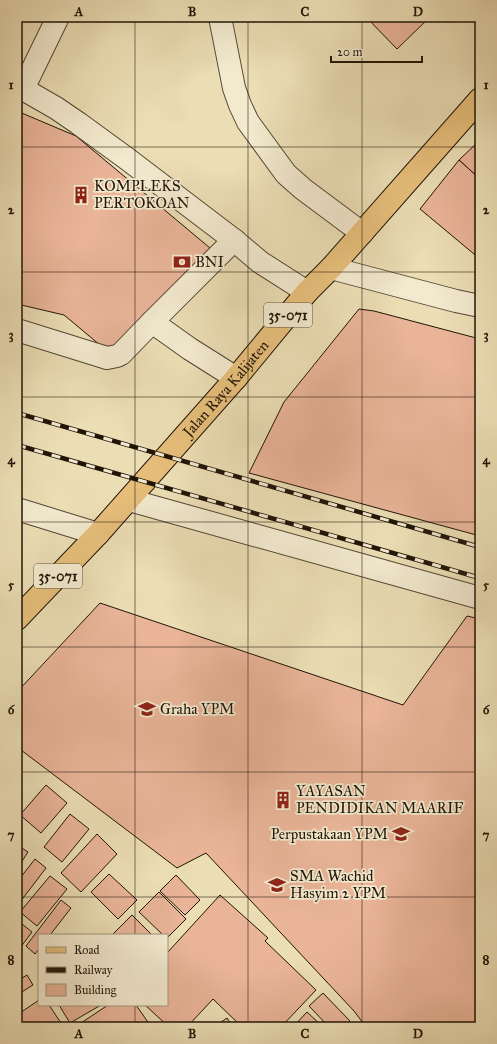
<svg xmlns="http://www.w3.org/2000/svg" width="497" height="1044" viewBox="0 0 497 1044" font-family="'IM FELL Great Primer',serif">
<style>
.building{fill:#e9b498;stroke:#201407}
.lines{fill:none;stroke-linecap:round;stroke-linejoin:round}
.street-casing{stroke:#534632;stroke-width:24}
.primary-casing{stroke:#201407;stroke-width:24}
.street{stroke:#f2e9ce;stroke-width:22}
.primary{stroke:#e6be7a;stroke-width:22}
.rail-casing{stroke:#201407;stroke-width:4.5}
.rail{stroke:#f2e9ce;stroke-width:3;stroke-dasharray:9;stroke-linecap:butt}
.grid{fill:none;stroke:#201407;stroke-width:1;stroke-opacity:0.55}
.labels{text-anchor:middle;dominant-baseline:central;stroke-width:3.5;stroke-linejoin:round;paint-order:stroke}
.shield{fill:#f2e9ce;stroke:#5f5443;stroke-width:1}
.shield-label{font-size:14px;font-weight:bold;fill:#201407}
.poi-label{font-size:15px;fill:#201407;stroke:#f2e9ce;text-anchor:start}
.street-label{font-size:15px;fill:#201407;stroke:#f2e9ce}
.neatline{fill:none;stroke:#201407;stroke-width:1.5}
.grid-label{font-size:13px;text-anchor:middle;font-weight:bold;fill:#201407}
</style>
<rect width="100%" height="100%" fill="#ebddb4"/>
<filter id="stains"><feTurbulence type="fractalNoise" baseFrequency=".005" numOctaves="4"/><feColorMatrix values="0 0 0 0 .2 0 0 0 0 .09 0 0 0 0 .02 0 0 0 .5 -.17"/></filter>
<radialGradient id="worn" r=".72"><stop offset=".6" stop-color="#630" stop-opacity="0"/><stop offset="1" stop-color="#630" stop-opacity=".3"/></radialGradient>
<g class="building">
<polygon points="366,17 430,17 397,49"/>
<polygon points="17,111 76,136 216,253 112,355 64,315 17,304"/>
<polygon points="480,140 480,179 459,160"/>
<polygon points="459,160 480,179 480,259 420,209"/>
<polygon points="359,309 374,311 480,339 480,536 249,473 284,402"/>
<polygon points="100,603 403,705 467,616 480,619 480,1027 366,1027 354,1011 206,853 177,868 17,747 17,692"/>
<polygon points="46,785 67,803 41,833 20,815"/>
<polygon points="70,814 89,829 62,862 44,847"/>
<polygon points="97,834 117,854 81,892 61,873"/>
<polygon points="17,845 28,852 17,869"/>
<polygon points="35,859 46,868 17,906 17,882"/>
<polygon points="109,874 137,900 118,919 91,892"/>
<polygon points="176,875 200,900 185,915 160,891"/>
<polygon points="50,876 67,889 37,926 20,912"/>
<polygon points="159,892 186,919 167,938 167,935 163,935 139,912"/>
<polygon points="220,895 268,938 265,941 316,990 281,1027 242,1027 213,999 187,1027 169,1027 145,1005 167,1005 167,953"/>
<polygon points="61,900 71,908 50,935 39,935 39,949 35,954 26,946"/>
<polygon points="132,915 152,935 112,935"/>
<polygon points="17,920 32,932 20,948 17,946"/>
<polygon points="27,975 33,985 17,995 17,981"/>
<polygon points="323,993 350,1021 344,1027 329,1027 309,1006"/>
<polygon points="39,1000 39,1005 49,1005 61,1023 54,1027 17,1027 17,1015"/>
<polygon points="59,1005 101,1005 70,1023"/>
<polygon points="108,1005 136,1005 150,1025 147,1027 75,1027"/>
<polygon points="307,1012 323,1027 293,1027"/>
<polygon points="227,1018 233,1027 214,1027"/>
</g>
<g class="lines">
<g class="street-casing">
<g id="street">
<polyline points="220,17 234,88 240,105 248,122 286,174 303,189 362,233"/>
<polyline points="17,87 23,89 56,108 78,123 126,158 234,240 260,262 307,292"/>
<polyline points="23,89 58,17"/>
<polyline points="331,268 456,301 480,306"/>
<polyline points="152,322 190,349 236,378"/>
<polyline points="17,330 107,358 117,356 121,354 152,322 234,240"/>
<polyline points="129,500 480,598"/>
<polyline points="17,509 98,534"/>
</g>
</g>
<g class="primary-casing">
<g id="primary">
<path id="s1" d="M17 619 98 534 236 378 307 292 331 268 480 99"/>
</g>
</g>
<use href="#street" class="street"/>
<use href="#primary" class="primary"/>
<g class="rail-casing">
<g id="rail">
<polyline points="17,413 480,547"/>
<polyline points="17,445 480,578"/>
</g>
</g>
<use href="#rail" class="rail"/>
</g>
<path class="grid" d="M135 17V935M248 17V1027M362 17V1027M17 147H480M17 272H480M17 397H480M17 522H480M17 647H480M17 772H480M17 897H480M135 1005V1027"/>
<defs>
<g id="building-bare" transform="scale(1.38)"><path d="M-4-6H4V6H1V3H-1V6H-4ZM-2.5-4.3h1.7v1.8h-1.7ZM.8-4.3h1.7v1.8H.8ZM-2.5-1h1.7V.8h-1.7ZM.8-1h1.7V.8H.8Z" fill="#8f2418" stroke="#f2e9ce" stroke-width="2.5" paint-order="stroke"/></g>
<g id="bank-bare" transform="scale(1.38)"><path d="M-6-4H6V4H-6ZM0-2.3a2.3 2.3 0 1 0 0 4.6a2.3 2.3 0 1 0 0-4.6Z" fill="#8f2418" stroke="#f2e9ce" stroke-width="2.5" paint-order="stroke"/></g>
<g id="school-bare" transform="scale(1.38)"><path d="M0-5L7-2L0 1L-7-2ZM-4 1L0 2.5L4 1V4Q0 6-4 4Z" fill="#8f2418" stroke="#f2e9ce" stroke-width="2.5" paint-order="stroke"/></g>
</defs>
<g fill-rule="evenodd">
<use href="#building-bare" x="81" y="195"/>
<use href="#bank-bare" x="182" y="262"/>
<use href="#school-bare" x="147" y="709"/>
<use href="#building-bare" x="283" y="800"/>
<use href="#school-bare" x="401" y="834"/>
<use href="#school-bare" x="277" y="885"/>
</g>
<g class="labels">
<g class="shield">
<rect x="264" y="303" width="48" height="24" rx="3"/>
<rect x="34" y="564" width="48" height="24" rx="3"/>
</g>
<g class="shield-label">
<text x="288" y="315">35-071</text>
<text x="58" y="576">35-071</text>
</g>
<g class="poi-label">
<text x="94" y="186">KOMPLEKS<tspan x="94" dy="17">PERTOKOAN</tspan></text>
<text x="195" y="262">BNI</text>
<text x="160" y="709">Graha YPM</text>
<text x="296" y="791">YAYASAN<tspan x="296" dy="17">PENDIDIKAN MAARIF</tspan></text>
<text x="388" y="834" text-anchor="end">Perpustakaan YPM</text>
<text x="290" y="876">SMA Wachid<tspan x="290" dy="17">Hasyim 2 YPM</tspan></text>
</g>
<g class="street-label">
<text stroke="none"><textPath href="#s1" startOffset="311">Jalan Raya Kalijaten</textPath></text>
</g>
</g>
<rect width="497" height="1044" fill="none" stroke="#ebddb4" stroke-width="44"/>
<rect x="38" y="934" width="130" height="72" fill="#f2e9ce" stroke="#9e947e"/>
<rect x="46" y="947" width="20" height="6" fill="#e6be7a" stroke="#9e947e"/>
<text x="74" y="954" font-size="12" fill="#201407">Road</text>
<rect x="46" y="967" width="20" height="6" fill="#201407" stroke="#9e947e"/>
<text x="74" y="974" font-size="12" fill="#201407">Railway</text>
<rect x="46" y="984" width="20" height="12" fill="#e9b498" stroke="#9e947e"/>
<text x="74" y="994" font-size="12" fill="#201407">Building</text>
<path d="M331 56v6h91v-6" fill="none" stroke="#201407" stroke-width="2"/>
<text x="337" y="56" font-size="12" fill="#201407" stroke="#f2e9ce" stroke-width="3" paint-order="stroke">20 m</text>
<rect x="22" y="22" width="453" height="1000" class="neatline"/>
<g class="grid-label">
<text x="79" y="16">A</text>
<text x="192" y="16">B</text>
<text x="305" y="16">C</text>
<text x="418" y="16">D</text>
<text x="11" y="89">1</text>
<text x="486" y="89">1</text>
<text x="11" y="214">2</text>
<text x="486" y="214">2</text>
<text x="11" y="339">3</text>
<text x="486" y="339">3</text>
<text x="11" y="464">4</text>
<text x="486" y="464">4</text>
<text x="11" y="589">5</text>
<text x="486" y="589">5</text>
<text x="11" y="714">6</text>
<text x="486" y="714">6</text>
<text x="11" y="839">7</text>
<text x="486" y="839">7</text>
<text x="11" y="964">8</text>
<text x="486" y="964">8</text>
<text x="79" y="1038">A</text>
<text x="192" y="1038">B</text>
<text x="305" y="1038">C</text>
<text x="418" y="1038">D</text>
</g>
<rect width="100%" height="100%" filter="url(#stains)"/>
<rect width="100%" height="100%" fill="url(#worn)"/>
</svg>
